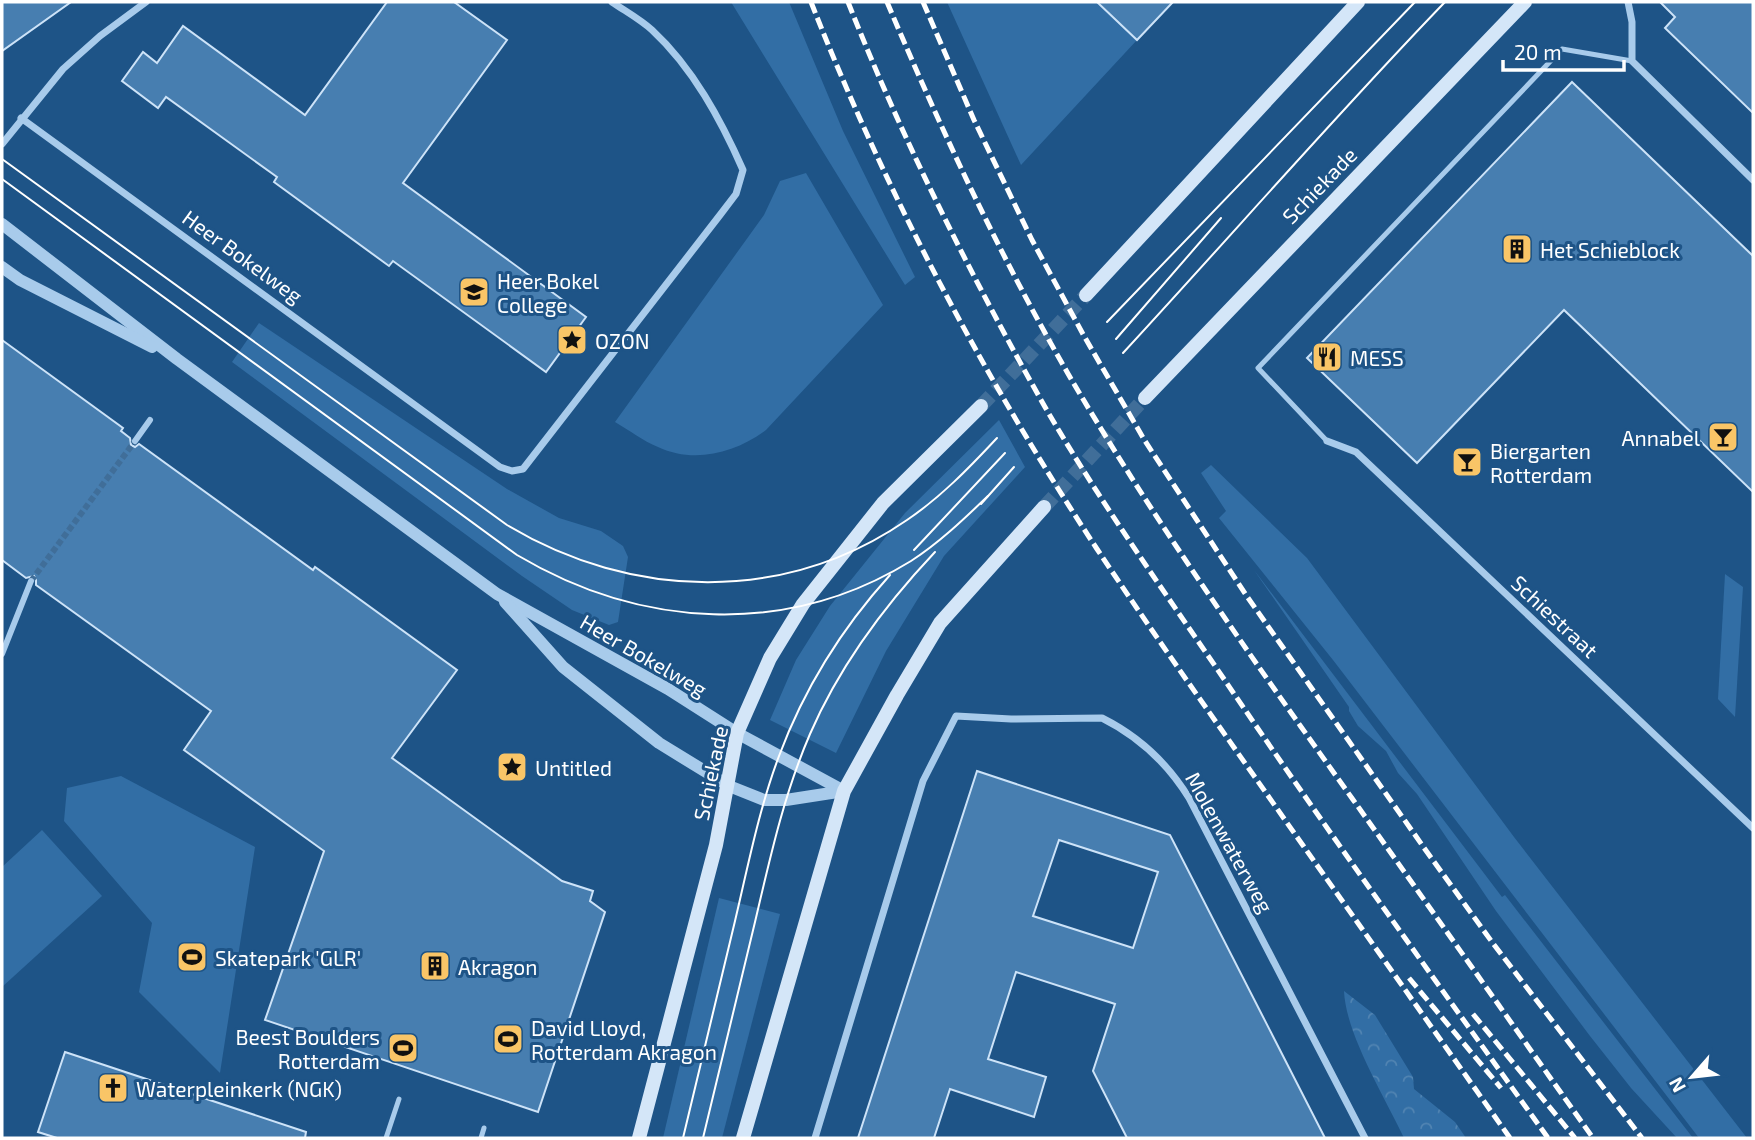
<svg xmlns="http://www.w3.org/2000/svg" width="1755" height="1140" viewBox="0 0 1755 1140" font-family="'Exo 2',sans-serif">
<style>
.grass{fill:#326ea5}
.forest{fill:url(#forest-crowns)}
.building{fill:#477eb0;stroke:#cde3f8;stroke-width:2;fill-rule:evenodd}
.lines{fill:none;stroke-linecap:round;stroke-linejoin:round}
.pedestrian-tunnel{stroke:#406e99;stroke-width:6;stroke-dasharray:6 3;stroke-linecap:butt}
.secondary-tunnel{stroke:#406e99;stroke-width:14;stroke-dasharray:14 7;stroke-linecap:butt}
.service{stroke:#a8cbeb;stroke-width:5}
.pedestrian{stroke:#a8cbeb;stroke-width:6}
.minor{stroke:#a8cbeb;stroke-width:7}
.tertiary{stroke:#a8cbeb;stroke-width:12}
.secondary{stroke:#d4e6f8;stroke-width:14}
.tram{stroke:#fff;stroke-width:2}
.rail{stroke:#fff;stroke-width:5;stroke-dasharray:12 5;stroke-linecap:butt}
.labels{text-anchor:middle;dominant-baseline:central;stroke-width:6;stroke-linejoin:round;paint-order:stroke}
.street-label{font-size:21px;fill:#fff;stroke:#1e5487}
.poi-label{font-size:21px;fill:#fff;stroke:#1e5487;text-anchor:start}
</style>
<defs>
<pattern id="forest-crowns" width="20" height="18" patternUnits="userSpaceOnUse" patternTransform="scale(1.75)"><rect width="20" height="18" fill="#326ea5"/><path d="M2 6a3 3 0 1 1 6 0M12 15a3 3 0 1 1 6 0" fill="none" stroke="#5184b2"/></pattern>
</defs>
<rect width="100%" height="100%" fill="#1e5487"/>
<g class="grass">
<polygon points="731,2 789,2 843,131 915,277 905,285"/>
<polygon points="947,2 1104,2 1102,6 1137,40 1021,165"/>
<path d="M806 173 883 305 766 430C735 453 694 464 658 447 643 441 629 430 615 422L764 215 780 181Z"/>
<polygon points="259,323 507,489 559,518 601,531 623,546 628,557 618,622 609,625 572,610 522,576 232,362"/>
<polygon points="999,420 1025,467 944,556 886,651 836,753 770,720 796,660 830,606 905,513"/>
<polygon points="1211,465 1307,558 1514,837 1747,1138 1699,1138 1333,660 1219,518 1226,511 1201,473"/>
<polygon points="1254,570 1502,897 1505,895 1693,1138 1677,1138 1631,1088 1590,1036 1496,911 1417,794 1398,773 1386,751 1358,726 1349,711 1349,707"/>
<polygon points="1725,574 1743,587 1735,717 1718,699"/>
<polygon points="121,776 255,847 220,1073 139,992 152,923 64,821 67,788"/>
<polygon points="42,830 102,896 2,987 2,867"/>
<polygon points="719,898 780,914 722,1138 663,1138"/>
</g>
<path class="forest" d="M1344 991 1375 1015 1413 1077 1414 1089 1455 1122 1466 1138H1404C1385 1097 1346 1035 1344 991Z"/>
<g class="building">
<polygon points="2,2 71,2 2,51"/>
<polygon points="387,2 454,2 507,40 403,183 586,317 546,372 393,261 389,266 274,182 277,177 166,97 158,108 122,81 143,52 157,63 183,26 305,115"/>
<polygon points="1097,2 1173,2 1137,40"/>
<polygon points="1660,2 1753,2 1753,113 1665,28 1675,17"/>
<polygon points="1572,82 1753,256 1753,492 1564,310 1417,463 1307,358"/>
<polygon points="2,340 123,428 121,431 130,438 131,445 135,447 139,444 313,570 315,567 457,670 392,758 562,881 593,891 590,901 605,912 538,1112 265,1020 324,851 184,750 211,711 36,585 36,580 34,576 26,578 2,560"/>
<path d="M977 771 1170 835 1325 1138H1127L1093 1071 1115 1004 1016 972 988 1059 1046 1077 1034 1117 950 1089 934 1138H858ZM1059 840 1158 872 1133 948 1033 916Z"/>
<polygon points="65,1052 306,1132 305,1138 57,1138 38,1132"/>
</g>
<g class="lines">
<polyline class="pedestrian-tunnel" points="31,581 135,441"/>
<g class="secondary-tunnel">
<polyline points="981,406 1086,295"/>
<polyline points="1044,507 1145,398"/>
</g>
<g class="service">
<polyline points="1327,441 1258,368 1562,49 1632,61"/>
<polyline points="386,1138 399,1099"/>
<polyline points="481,1138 484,1128"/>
</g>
<g class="pedestrian">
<polyline points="135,441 150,420"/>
<polyline points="2,654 31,581"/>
</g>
<g class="minor">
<polyline points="1628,2 1632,22 1632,61 1753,180"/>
<path d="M21 118 500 467 512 471 523 469 720 215 736 194 743 170C721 120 693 68 652 30 640 19 625 11 612 2"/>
<polyline points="2,144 63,69 100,36 146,2"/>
<polyline points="1327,441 1356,452 1753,828"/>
<path d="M815 1138 923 781 956 716 1011 719 1102 718C1138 736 1168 764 1189 798L1365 1138"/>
</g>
<g class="tertiary">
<polyline points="2,224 177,359 497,594 668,689 737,733 844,791"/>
<polyline points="2,267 20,280 152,347"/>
<polyline points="505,602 563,667 659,743 729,786 764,800 786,800 844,791"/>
</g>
<g class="secondary">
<polyline points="1086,295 1358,2"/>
<polyline points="1145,398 1525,2"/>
<polyline points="639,1138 716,845 737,733 770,658 803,604 883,503 981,406"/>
<polyline points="743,1138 844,791 897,695 940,623 1044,507"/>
</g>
<g class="tram">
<path d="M2 159 507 525C632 600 785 604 907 520 941 497 969 468 997 438"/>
<path d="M2 179 517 555C640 628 786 638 911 561 939 543 964 519 988 496"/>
<polyline points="1107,322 1415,2"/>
<polyline points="1116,339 1221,218"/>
<path d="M1123 353C1231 236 1335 116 1445 2"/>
<polyline points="981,504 1014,467"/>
<polyline points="914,550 1005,453"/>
<path d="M683 1138C700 1066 718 993 735 921 748 866 759 809 779 756 804 689 842 628 890 575"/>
<path d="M703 1138C721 1066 738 994 755 922 770 858 784 794 810 734 840 665 884 606 935 552"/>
</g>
<g class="rail">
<path d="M811 2C886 193 984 378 1097 549 1158 641 1222 730 1285 820 1360 926 1435 1032 1510 1138"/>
<path d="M848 2C903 141 971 276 1045 407 1100 502 1164 591 1226 682 1331 836 1440 987 1548 1138"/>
<path d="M887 2C943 134 1004 265 1077 389 1163 534 1261 671 1359 808 1437 918 1515 1028 1593 1138"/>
<polyline points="923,2 974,120 1032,240 1084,336 1145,441 1246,595 1427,852 1492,942 1642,1138"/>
<polyline points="1409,978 1501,1088"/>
<polyline points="1473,1014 1575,1138"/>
</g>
</g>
<defs>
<g id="building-square" transform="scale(1.575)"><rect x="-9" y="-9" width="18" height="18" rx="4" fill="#f9c567" stroke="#1e5487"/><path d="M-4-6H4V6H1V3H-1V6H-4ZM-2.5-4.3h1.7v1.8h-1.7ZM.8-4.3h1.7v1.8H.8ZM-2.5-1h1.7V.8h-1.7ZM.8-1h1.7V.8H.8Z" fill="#111"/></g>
<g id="school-square" transform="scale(1.575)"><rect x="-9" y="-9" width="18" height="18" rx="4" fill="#f9c567" stroke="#1e5487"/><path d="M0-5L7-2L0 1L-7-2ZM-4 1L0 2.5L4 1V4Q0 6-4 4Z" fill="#111"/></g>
<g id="sight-square" transform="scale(1.575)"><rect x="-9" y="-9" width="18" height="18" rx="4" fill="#f9c567" stroke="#1e5487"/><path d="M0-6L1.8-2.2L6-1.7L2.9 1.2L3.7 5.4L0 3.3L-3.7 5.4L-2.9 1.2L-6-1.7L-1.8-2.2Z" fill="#111"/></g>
<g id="restaurant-square" transform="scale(1.575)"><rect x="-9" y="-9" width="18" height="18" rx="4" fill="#f9c567" stroke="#1e5487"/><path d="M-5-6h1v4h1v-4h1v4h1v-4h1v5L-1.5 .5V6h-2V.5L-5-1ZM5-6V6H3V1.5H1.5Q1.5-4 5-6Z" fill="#111"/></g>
<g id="bar-square" transform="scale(1.575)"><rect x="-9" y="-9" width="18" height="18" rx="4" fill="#f9c567" stroke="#1e5487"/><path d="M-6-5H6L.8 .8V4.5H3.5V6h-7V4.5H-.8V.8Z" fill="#111"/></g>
<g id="stadium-square" transform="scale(1.575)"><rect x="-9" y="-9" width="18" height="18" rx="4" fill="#f9c567" stroke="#1e5487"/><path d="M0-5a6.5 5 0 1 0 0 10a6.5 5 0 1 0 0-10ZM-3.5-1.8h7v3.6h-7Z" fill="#111"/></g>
<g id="church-square" transform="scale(1.575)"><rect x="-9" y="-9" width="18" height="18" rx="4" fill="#f9c567" stroke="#1e5487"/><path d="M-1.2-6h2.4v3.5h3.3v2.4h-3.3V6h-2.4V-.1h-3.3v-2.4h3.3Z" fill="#111"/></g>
</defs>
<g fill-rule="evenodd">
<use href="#building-square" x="1517" y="249"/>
<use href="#school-square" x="474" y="292"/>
<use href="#sight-square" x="572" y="340"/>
<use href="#restaurant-square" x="1327" y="357"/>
<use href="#bar-square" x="1723" y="437"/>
<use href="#bar-square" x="1467" y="462"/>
<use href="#sight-square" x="512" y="767"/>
<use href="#stadium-square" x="192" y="957"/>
<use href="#building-square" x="435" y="966"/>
<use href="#stadium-square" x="508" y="1039"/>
<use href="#stadium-square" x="403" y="1048"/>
<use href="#church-square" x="113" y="1088"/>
</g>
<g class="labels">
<g class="street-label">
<text transform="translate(1319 185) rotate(-46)">Schiekade</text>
<text transform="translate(243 256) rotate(36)">Heer Bokelweg</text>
<text transform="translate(1555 616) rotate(43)">Schiestraat</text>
<text transform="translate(644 655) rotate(30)">Heer Bokelweg</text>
<text transform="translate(710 773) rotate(-78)">Schiekade</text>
<text transform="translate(1230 842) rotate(61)">Molenwaterweg</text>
</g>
<g class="poi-label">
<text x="1540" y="249">Het Schieblock</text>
<text x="497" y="280">Heer Bokel<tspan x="497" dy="24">College</tspan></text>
<text x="595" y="340">OZON</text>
<text x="1350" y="357">MESS</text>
<text x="1700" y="437" text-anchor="end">Annabel</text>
<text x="1490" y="450">Biergarten<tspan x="1490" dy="24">Rotterdam</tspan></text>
<text x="535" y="767">Untitled</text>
<text x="215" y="957">Skatepark 'GLR'</text>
<text x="458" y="966">Akragon</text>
<text x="531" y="1027">David Lloyd,<tspan x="531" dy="24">Rotterdam Akragon</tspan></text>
<text x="380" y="1036" text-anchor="end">Beest Boulders<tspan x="380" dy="24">Rotterdam</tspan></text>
<text x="136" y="1088">Waterpleinkerk (NGK)</text>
</g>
</g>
<rect width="1755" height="1140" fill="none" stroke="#ffffff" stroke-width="7"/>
<g transform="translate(1692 1077) rotate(242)" stroke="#1e5487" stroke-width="5" paint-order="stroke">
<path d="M0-5L12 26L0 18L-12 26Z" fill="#ffffff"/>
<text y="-10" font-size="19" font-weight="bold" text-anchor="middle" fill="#ffffff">N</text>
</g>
<path d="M1503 60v10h121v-10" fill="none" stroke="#ffffff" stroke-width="3.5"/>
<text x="1514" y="60" font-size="21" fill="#ffffff" stroke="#1e5487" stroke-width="5" paint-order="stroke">20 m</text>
</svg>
